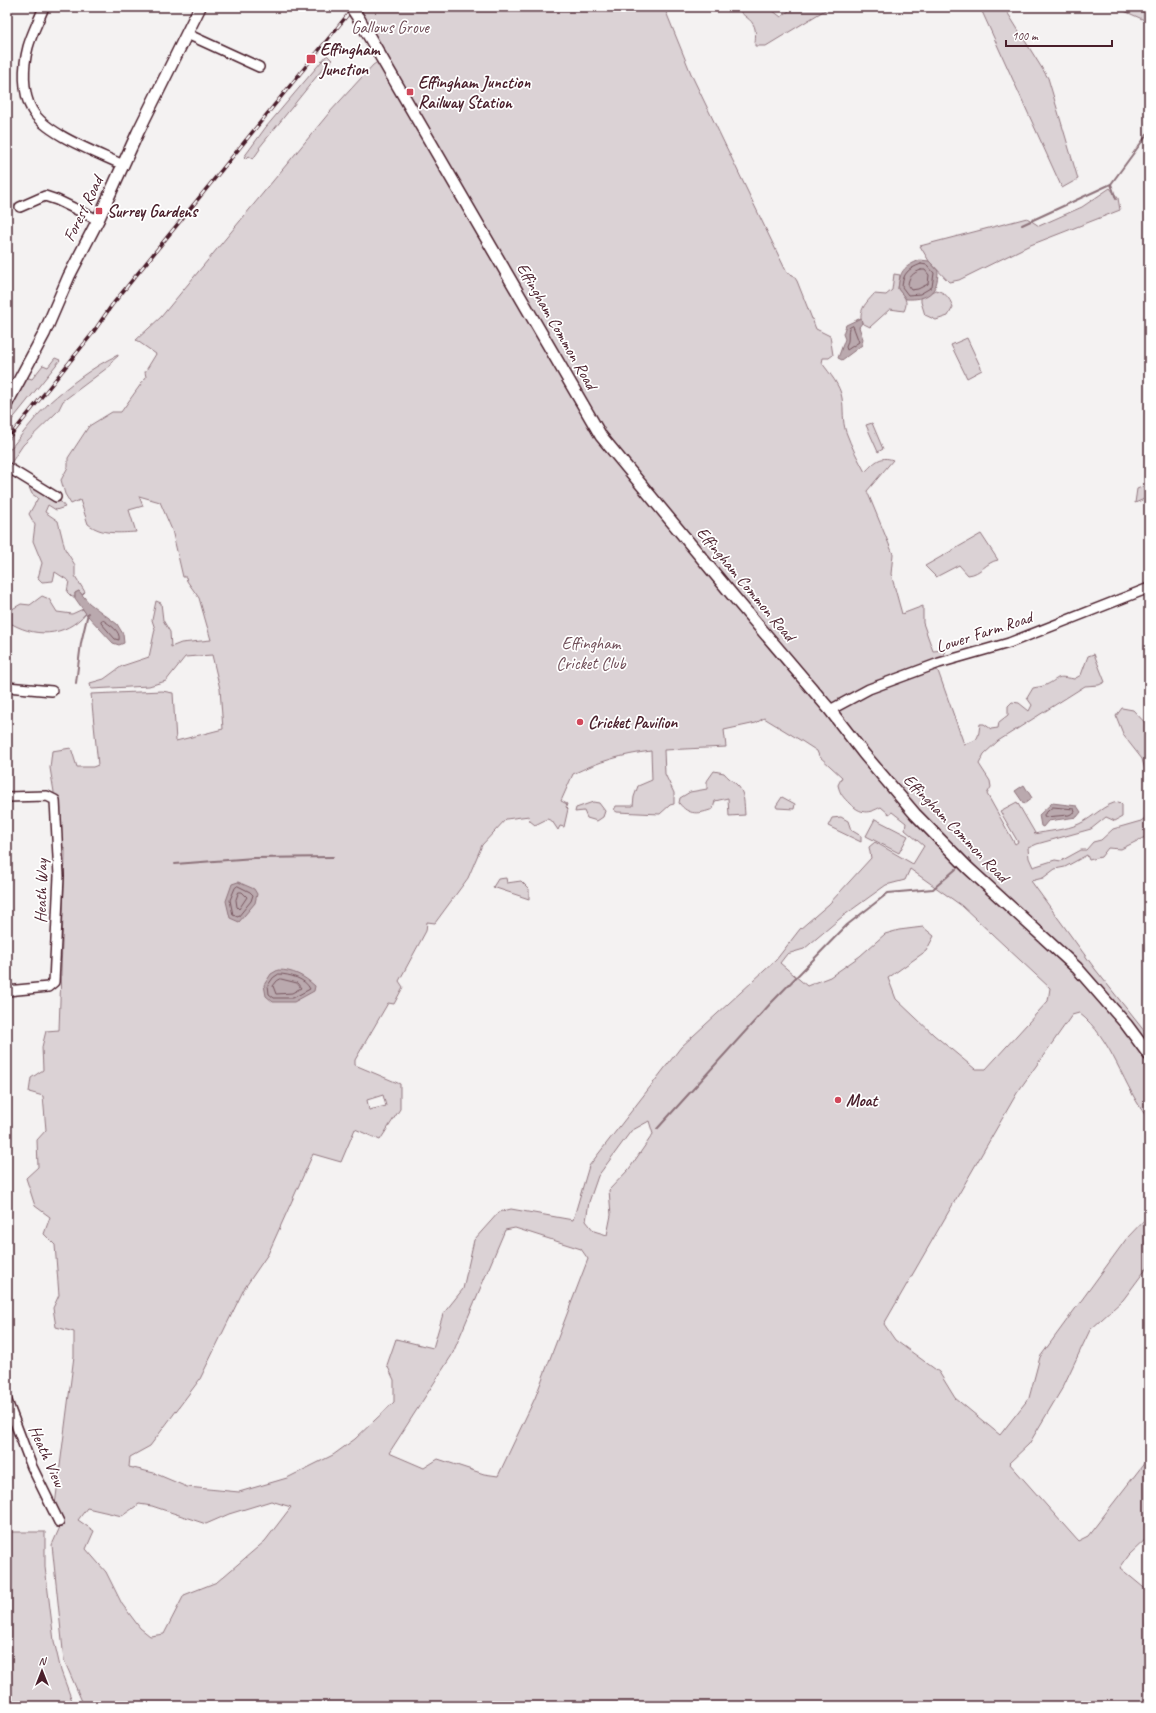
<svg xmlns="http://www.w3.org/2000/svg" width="1156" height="1713" viewBox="0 0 1156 1713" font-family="Caveat,sans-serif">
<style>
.green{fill:#dbd2d5;stroke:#927880;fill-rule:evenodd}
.water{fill:#baa9ae;stroke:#8d727a}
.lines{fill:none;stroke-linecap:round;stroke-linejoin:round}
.shore{stroke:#77565f;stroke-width:1}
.stream{stroke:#8d727a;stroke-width:2}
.minor-casing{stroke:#4a1f2b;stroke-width:12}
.tertiary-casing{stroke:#4a1f2b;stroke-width:14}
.minor{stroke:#fff;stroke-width:9}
.tertiary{stroke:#fff;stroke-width:11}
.rail-casing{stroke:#4a1f2b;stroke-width:3.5}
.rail{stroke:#fff;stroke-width:2;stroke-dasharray:6;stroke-linecap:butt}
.tertiary-bridge-casing{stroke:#4a1f2b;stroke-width:14;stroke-linecap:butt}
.tertiary-bridge{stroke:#fff;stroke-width:11}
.poi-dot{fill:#d1495b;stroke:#fff;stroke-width:1.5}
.labels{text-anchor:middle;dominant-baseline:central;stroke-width:3.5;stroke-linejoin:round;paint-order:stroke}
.park-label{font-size:17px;fill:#6e4c56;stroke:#fff}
.poi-label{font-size:17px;font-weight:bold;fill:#4a1f2b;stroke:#fff;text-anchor:start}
.street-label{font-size:17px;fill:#4a1f2b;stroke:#fff}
</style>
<rect width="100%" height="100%" fill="#f4f2f2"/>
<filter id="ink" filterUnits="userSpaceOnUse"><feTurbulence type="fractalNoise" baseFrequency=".025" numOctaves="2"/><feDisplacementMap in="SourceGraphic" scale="8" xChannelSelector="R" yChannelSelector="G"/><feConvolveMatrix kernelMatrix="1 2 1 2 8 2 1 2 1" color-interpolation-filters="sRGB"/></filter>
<g filter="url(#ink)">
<g class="green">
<path d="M366 7H664L692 76 787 273 793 275 797 281 816 329 830 336 833 355 829 358H823L822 363C830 374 840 385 842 398 844 410 842 421 846 432 851 446 858 459 865 472 874 463 880 455 893 460L867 491 893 554 891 574 902 614 923 606V623L933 651 944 650 945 657 934 669 938 671 964 744C979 740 978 739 980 724H984L991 729 998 728 999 722 1008 715V706L1012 702 1019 703 1029 711 1032 705 1027 698 1033 688C1037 687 1042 687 1046 685 1061 678 1054 675 1074 679L1081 675 1088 656 1094 654 1105 682 1099 685 1085 686 998 741 984 754 979 764 990 781 991 787 987 794 1015 844 1018 842 1000 811 1017 802 1035 833 1034 834C1048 831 1066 830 1079 824 1093 818 1105 803 1119 802L1122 805V817L1115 821 1106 817 1091 829 1037 844 1028 848 1029 858 1033 867 1055 860 1061 861 1081 850H1086L1093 842 1101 840 1113 829 1141 821 1149 815V835L1121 849 1108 848 1101 857 1089 860 1087 855 1065 867 1055 869 1043 878 1031 881 1095 969 1149 1037V1120C1123 1087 1113 1039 1079 1013L1072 1015 1017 1093 884 1324 895 1340 939 1372 955 1398 1000 1435 1029 1398 1040 1357 1127 1238 1149 1215V1265L1123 1300 1090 1330 1063 1387 1029 1444 1009 1463 1078 1541 1088 1536 1149 1457V1536L1129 1555 1120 1568 1149 1592V1706H84L64 1660 52 1545 63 1520 55 1505 74 1356V1332L56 1327 53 1308 59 1295 55 1245 44 1234 50 1217 35 1206 26 1178 38 1167 37 1140 46 1130 43 1096 29 1092 31 1078 43 1070 42 1047 46 1031 59 1030 65 856V848L53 843 52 805 54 792 50 768 52 751 71 748 77 767H93L98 765 91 694 162 691 173 693 176 741 223 729 220 689 212 655 185 657 166 681 149 686 91 689 90 683 104 679 122 666 149 657 155 629 152 620 156 601 161 603 163 620 170 632 171 647 181 643 211 640 199 598 187 581 186 577H183L172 530 160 502 139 496 143 506 129 510 136 532C119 533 102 535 88 524L80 500 71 504 65 494 61 480 68 467V458L89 426 112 412H121L146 377 145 372 156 354 136 340 161 317 329 113 373 65 379 61 360 14ZM764 718 800 740 817 751 819 756 842 777 838 785C840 794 843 797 850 804 862 814 867 814 881 807L889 814 892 812 906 823 905 830 924 846 913 864 875 842 869 847 871 858 829 904 800 929 776 960 681 1047 589 1166 573 1220 511 1209 499 1212 474 1240 463 1289 443 1314 433 1348 396 1339 387 1365 394 1380V1402L355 1439 333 1455 287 1478 239 1492 187 1487 154 1473 129 1467 130 1457 150 1446 200 1379 244 1289 268 1254 313 1154 341 1162 355 1129 380 1140 400 1109V1084L355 1065V1060L388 1003 394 1004 403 987 399 981 426 931 427 922 435 923 468 878 482 845 506 819 529 816 530 821 535 825 547 819 552 821 558 830 560 826 564 827 568 809 566 807 567 804 561 801 573 774C600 761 621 755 651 751L652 780 638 786 634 797 633 806H616L614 810 617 812 660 814 670 805 674 804V793L665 774 664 750 726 747 724 730 756 723ZM910 869 962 906 1050 988 1048 1001 986 1069H975L934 1035 896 999 888 978 926 951 934 936 923 927 899 930 885 934 860 956 830 977 807 986 780 963 787 954 804 949 843 916 886 885 905 880ZM383 1095 386 1106 369 1110 367 1100ZM649 1121 653 1134 629 1169 609 1190 611 1215 607 1235 594 1231 586 1221 589 1202 598 1176 631 1131ZM515 1228 581 1249 588 1259 535 1398 498 1476 484 1474 438 1459 424 1468 389 1453 452 1355 505 1230ZM271 1501 291 1507 265 1541 217 1582 184 1595 164 1634 150 1636 140 1628 122 1604 106 1572 86 1549 94 1531 78 1520 87 1508 122 1516 139 1504 152 1506 206 1524 229 1514Z"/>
<path d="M738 7H768L781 17 794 7H830L766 46H755C755 39 757 30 753 24 749 17 740 15 738 7Z"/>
<polygon points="980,7 1004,7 1048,78 1078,179 1062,188"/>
<polygon points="1115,7 1133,7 1149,14 1149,22"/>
<polygon points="327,55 332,60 325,66 259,148 260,149 253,159 249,156 246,159 244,157 266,127"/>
<polygon points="1110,188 1118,198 1120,210 1028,246 959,280 949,282 929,261 920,246 1027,218 1039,226 1082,207"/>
<path d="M894 274 900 275 898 289C904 296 909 301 904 311L890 309 870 327 862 323C858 310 866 303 874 294L886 295 892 290Z"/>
<path d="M935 290C945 292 949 297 953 307L948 316 936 320 925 315 921 302V298Z"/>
<polygon points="967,338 982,370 967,378 951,345"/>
<path d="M118 355V356L111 362V365L63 401 58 411 23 445 11 463 7 464V453C21 436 34 418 49 403 68 386 95 365 118 355Z"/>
<polygon points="55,358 60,360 7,426 7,412 13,405 25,377 32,379 43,365 48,367"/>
<polygon points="872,423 883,449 878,452 866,425"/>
<polygon points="29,482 61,502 65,507 56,510 48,505 45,512 58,521 65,549 75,565 75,576 85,592 82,595 79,591 75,593 75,597 72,597 67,592 69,581 55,572 53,581 42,582 38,578 42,563 33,541 35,525 29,514 38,498 32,494 28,485"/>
<polygon points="1149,484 1149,497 1135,503 1137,489"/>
<path d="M981 534 998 560C986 562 981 574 968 575L959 565 936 577 925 566Z"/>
<path d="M42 596 49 599 57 612 72 614 83 609 86 613C65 638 33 638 7 621V612L21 604 30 605Z"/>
<polygon points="1122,708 1133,710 1149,727 1149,785 1142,759 1124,736 1116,716"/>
<path d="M714 771 724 773C728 778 732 780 736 784 745 791 744 804 745 815L729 816 728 798 715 801 713 809C699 814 689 816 679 803L680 798 690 792 707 789V781Z"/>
<polygon points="782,797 795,804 794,809 777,808 776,806"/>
<polygon points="593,802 599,803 605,811 603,817 597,821 587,818 584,811 575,812 576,808"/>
<polygon points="841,817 848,821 851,830 861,836 861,842 828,826 832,818"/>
<polygon points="875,819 908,836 899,853 866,836"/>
<polygon points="506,878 507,883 521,881 529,889 529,899 493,887 498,879"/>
<polygon points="7,1532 45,1532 45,1567 54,1641 61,1671 74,1706 7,1706"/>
</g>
<g class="water">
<path d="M920 260 929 261 938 271C938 293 927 300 906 299L898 289C900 271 903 267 920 260Z"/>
<polygon points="861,318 862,323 859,327 863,339 862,345 842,360 838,358 845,339 843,334 846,325"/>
<polygon points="79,591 89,603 117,624 123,634 124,643 119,645 113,643 87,615 75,598 75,593"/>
<polygon points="1024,785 1032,798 1024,804 1015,791"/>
<polygon points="1052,803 1077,806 1081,812 1077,817 1048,821 1043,827 1041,826 1039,815"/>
<polygon points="238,882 254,889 257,894 255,903 239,922 230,918 226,901 232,884"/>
<path d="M278 970C293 970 304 976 315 986L314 991 294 1002H273L266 996 264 985 271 974Z"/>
</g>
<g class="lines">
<g class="shore">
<path d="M921 264 927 265 934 273 932 287 920 294 908 295 902 287C903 273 908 269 921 264Z"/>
<path d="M921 270H925L929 275 928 284 918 289 911 290 908 286C908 277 913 273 921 270Z"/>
<path d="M853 326 859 342 847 350 846 347C850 338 847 336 849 328Z"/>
<path d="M103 620C110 625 121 631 119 640L115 639 101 623V621Z"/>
<polygon points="1053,807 1074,809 1075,812 1069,815 1045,817 1044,815"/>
<polygon points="238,886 250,892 253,895 251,901 238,917 233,915 230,900 235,888"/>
<polygon points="239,892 242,892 247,897 239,909 237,907 236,900"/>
<path d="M279 974C289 974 306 979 310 989L293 998H274L269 994 268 985 273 978Z"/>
<polygon points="281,979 297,983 301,988 292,993 276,994 273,986 277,981"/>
</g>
<g class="stream">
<polyline points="1116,199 1111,184 1149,132"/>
<polyline points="1022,225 1111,184"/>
<polyline points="76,683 81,643 88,613"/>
<polyline points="175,864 254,858 333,857"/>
<polyline points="657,1129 771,1003 847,925 888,893 933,889 956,869"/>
</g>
<g class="minor-casing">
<g id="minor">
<path d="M44 7C39 20 32 33 28 47 23 66 22 93 32 110 45 134 98 153 123 165"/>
<polyline points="187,34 259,67"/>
<polyline points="20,207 45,196 57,200 98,220"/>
<polyline points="7,468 12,470 56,497"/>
<polyline points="7,687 52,691"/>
<polyline points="830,710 869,689 939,663 1009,643 1149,588"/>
<polyline points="7,797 47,796 55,800 59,876 54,982 48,987 7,991"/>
<polyline points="7,1401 32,1467 59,1522"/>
</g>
</g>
<g class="tertiary-casing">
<g id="tertiary">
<polyline points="359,19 601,436 734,597 830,710 864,754 915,814 968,868 1077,968 1126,1024 1149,1055"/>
<polyline points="7,403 44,334 69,276 98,220 138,132 200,7"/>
</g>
</g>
<use href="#minor" class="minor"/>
<use href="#tertiary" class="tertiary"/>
<g class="rail-casing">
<polyline id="rail" points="7,440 92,334 112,305 354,7"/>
</g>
<use href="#rail" class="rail"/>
<g class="tertiary-bridge-casing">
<polyline id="tertiary-bridge" points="351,7 359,19"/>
</g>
<use href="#tertiary-bridge" class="tertiary-bridge"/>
</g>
</g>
<g class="poi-dot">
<rect x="306" y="54" width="10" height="10" rx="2"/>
<rect x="406" y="88" width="8" height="8" rx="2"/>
<rect x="95" y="207" width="8" height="8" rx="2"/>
<circle cx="580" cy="722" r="4"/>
<circle cx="838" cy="1100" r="4"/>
</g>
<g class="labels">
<g class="park-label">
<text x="390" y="27">Gallows Grove</text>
<text x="591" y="643">Effingham<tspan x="591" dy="20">Cricket Club</tspan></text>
</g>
<g class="poi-label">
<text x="320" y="49">Effingham<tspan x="320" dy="20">Junction</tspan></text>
<text x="418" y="82">Effingham Junction<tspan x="418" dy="20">Railway Station</tspan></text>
<text x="107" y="211">Surrey Gardens</text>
<text x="588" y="722">Cricket Pavilion</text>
<text x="846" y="1100">Moat</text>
</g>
<g class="street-label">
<text transform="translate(83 209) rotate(-64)">Forest Road</text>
<text transform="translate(557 326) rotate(60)">Effingham Common Road</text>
<text transform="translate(746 584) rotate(50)">Effingham Common Road</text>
<text transform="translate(984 632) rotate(-18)">Lower Farm Road</text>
<text transform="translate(956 828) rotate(46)">Effingham Common Road</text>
<text transform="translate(41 891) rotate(-89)">Heath Way</text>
<text transform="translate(47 1456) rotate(66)">Heath View</text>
</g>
</g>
<rect width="1156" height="1713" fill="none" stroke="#fff" stroke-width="24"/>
<rect x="12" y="12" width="1132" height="1689" fill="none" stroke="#4a1f2b" stroke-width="1.5" filter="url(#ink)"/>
<g transform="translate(42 1671)" stroke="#ffffff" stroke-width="3" paint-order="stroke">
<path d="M0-3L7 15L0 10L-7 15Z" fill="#4a1f2b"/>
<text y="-6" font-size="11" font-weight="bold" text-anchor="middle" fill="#4a1f2b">N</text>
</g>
<path d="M1006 40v6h106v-6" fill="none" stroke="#4a1f2b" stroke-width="2"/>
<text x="1012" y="40" font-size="12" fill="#4a1f2b" stroke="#ffffff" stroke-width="3" paint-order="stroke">100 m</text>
</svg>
